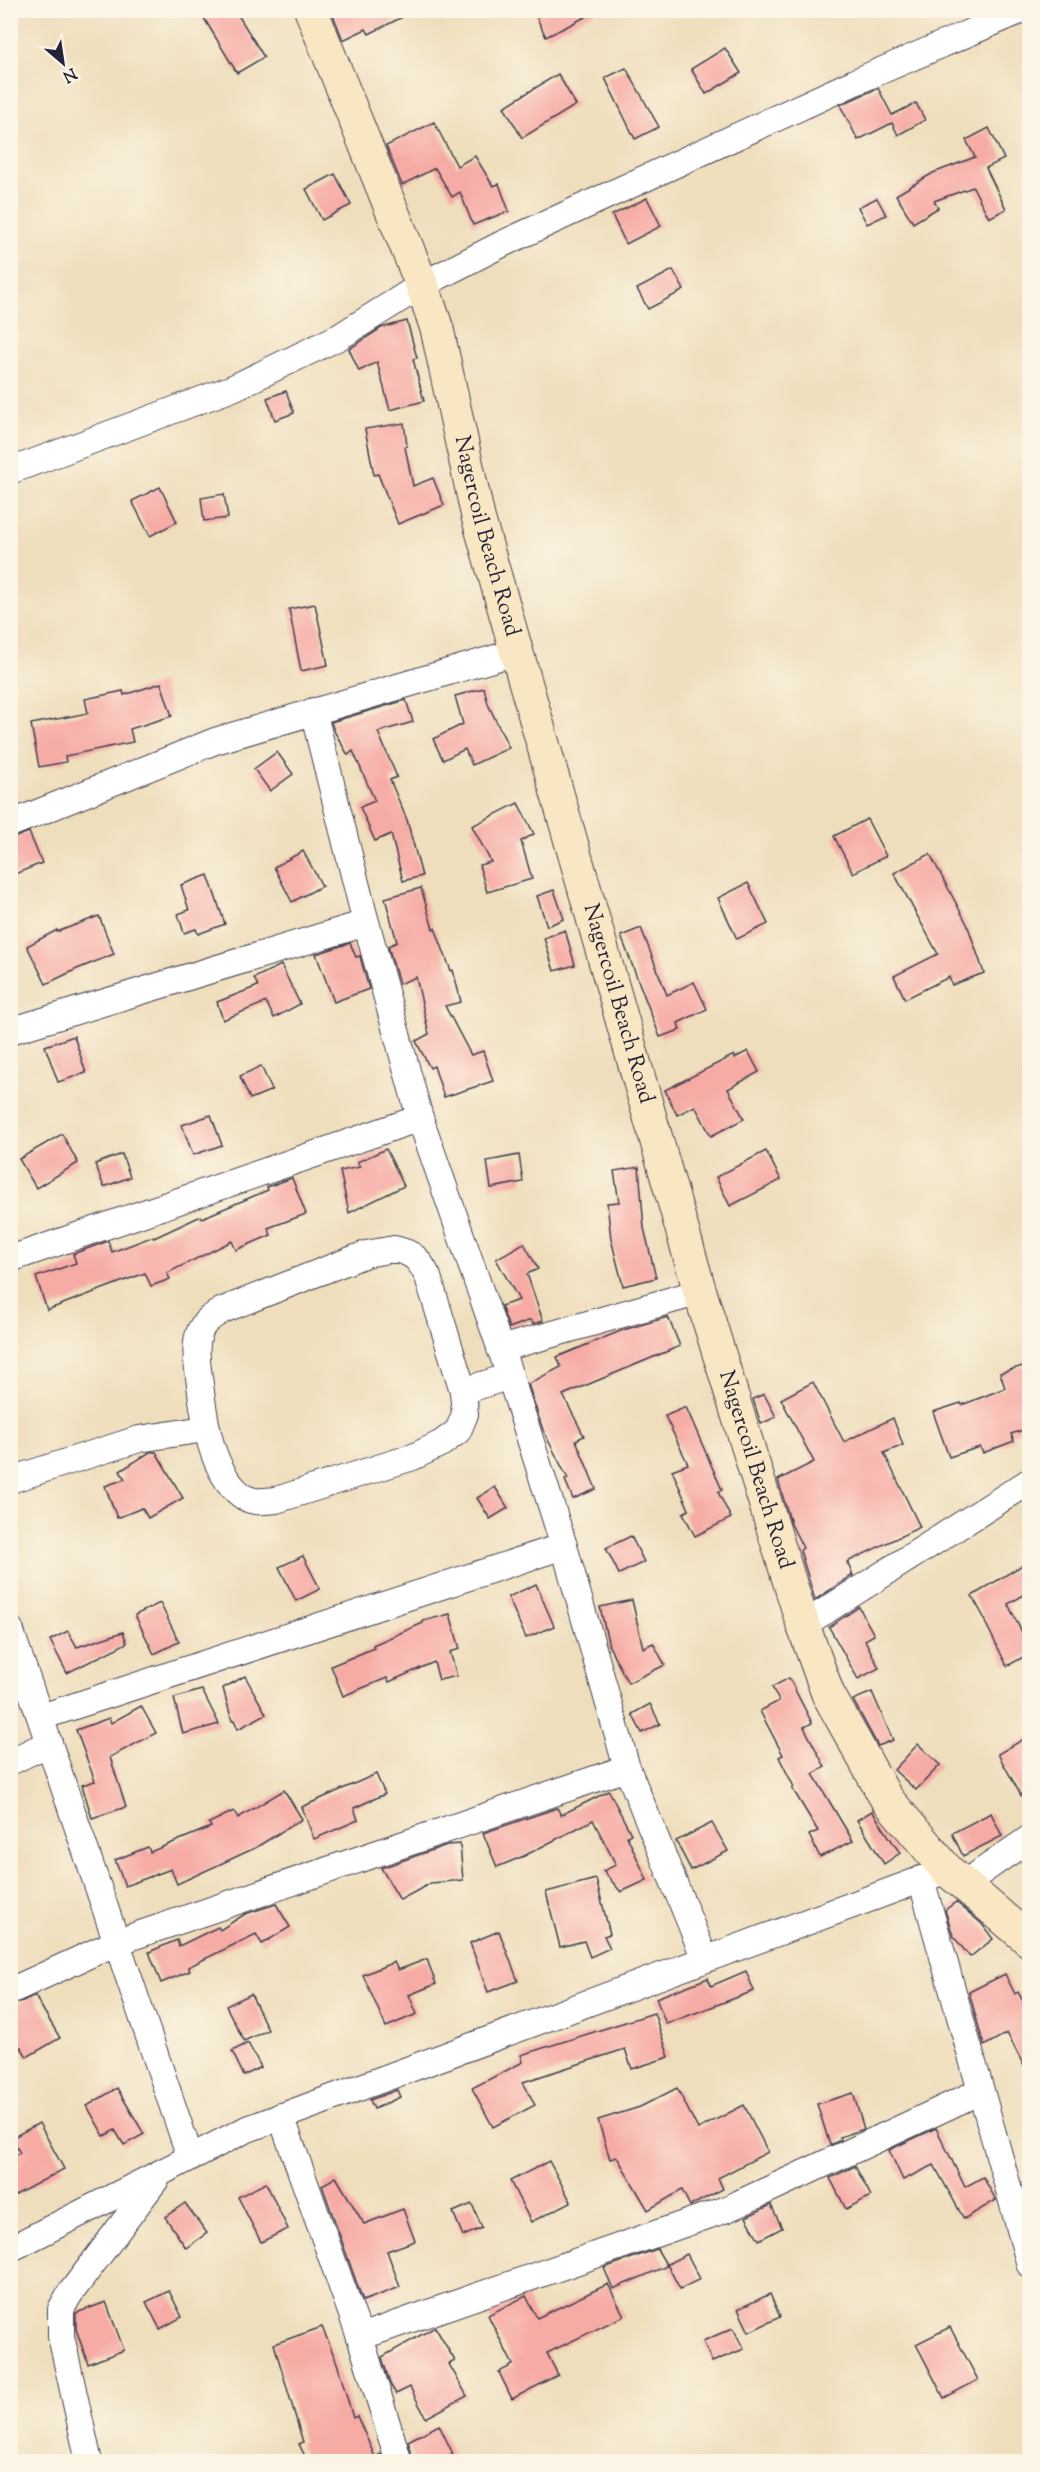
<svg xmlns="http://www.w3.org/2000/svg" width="1040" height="2472" viewBox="0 0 1040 2472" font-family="'Sorts Mill Goudy',serif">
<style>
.building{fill:#f6aba5}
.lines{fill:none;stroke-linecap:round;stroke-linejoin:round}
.minor-casing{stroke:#413e4e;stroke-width:28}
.secondary-casing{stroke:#413e4e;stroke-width:35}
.minor{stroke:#fff;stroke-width:26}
.secondary{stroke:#f9e7c3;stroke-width:33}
.labels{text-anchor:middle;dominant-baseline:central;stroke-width:4.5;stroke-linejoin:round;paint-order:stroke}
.street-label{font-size:22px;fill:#22223b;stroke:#fcf5e5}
</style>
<rect width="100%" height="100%" fill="#fcf5e5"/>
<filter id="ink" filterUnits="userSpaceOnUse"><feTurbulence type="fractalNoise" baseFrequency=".0167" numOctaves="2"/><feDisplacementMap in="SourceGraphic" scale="12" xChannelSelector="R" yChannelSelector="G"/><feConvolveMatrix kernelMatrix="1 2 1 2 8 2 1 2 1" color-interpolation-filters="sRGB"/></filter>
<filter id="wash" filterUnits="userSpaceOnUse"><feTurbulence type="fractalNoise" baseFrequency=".008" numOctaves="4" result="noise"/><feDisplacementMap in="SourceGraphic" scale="24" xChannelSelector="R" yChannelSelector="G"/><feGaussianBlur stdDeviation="1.35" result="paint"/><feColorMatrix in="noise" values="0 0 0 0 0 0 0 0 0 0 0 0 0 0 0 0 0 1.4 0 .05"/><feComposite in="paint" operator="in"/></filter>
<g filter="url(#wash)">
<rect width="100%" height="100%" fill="#efdebc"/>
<g id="blocks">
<g class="building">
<polygon points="199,10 235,10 264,57 237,73"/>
<polygon points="331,10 416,10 369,34 366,29 343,40"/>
<polygon points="533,10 599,10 546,37"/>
<polygon points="725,48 741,73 706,94 691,69"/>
<polygon points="626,68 659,127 635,139 605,78"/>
<polygon points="558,74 576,105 522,138 504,107"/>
<polygon points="878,88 892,115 916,103 925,120 898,135 892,123 858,140 840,105"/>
<polygon points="434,122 457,166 475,156 493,186 499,184 509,211 473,225 460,192 452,197 435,168 402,185 386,146"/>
<polygon points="989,128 1004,159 986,168 1006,209 989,218 973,187 934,201 938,208 913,223 896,195 933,173 975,157 966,140"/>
<polygon points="335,174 351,205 322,220 306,189"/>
<polygon points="647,198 661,226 626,244 612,215"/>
<polygon points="877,198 886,215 867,224 858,207"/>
<polygon points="673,270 684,290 648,309 637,289"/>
<polygon points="407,321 417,358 413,359 424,401 390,410 377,362 359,371 349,349 381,328"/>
<polygon points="286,391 294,413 275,420 267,398"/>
<polygon points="404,423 407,446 405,447 413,486 433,478 444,505 398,524 378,474 374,475 365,429"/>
<polygon points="160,487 177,522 150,536 132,501"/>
<polygon points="224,494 228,518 204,521 201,498"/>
<polygon points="315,604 328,665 301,671 289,609"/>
<polygon points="161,683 172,716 130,729 133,742 65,756 66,762 39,767 31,724 88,713 85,699 123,691 124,695"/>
<polygon points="484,688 488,704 509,748 472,765 465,749 443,760 433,739 463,724 455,696"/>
<polygon points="406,700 413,722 378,732 397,777 390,780 407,820 422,876 403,881 391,834 375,841 360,807 375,801 353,751 348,755 334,731 331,722"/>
<polygon points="277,752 293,774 270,791 254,769"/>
<polygon points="518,803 534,834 521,841 532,879 487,892 479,865 491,862 472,826"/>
<polygon points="867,819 886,856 853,873 834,836"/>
<polygon points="29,832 42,863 10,876 10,839"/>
<polygon points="303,851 322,886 292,902 274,867"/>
<polygon points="930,854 967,924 984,973 952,985 949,977 905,999 894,976 938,954 894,873"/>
<polygon points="208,875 225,924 198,934 196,929 184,933 178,914 189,910 181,885"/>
<polygon points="748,883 768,924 737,939 718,898"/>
<polygon points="421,888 433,929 435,928 451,971 453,970 461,1002 445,1006 471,1055 483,1051 493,1081 444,1097 434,1066 430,1068 416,1041 429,1034 416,977 399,984 388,946 397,942 385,898"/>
<polygon points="554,890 564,919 547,926 537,896"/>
<polygon points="99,916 114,954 77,969 46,984 27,946 57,930 57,932"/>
<polygon points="641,928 667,995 694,982 707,1009 678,1023 680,1030 660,1037 621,936"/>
<polygon points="565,930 575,965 554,971 544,938"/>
<polygon points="350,943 356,957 360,956 369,989 334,1002 316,954"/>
<polygon points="281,965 300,1004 274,1018 266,1002 223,1020 217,1002 258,986 254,978"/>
<polygon points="74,1036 86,1073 58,1082 45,1046"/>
<polygon points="748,1051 759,1072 728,1089 744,1119 711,1136 695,1106 677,1115 665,1090 734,1055 735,1058"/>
<polygon points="261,1066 272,1090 250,1099 240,1076"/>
<polygon points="211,1115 222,1145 193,1155 182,1125"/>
<polygon points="62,1134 78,1163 36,1188 19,1159"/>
<polygon points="386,1149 404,1186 349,1213 340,1171 360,1167 357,1162"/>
<polygon points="766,1151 781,1180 730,1206 716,1177"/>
<polygon points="122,1154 130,1177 104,1187 95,1164"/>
<polygon points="519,1155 523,1182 491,1188 487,1161"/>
<polygon points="639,1167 644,1228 656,1278 623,1286 611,1239 607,1203 619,1202 614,1171"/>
<polygon points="292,1178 306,1214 268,1228 271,1235 236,1250 232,1241 167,1273 170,1279 151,1286 145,1273 47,1310 36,1277 76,1263 73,1254 108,1241 112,1252 154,1236 154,1238 201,1216 202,1218 268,1190 267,1187"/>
<polygon points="524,1243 538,1269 527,1274 543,1321 533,1324 531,1320 509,1328 501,1306 519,1300 496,1259"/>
<polygon points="668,1317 680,1346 563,1395 584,1436 576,1440 596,1489 573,1499 565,1480 568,1479 543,1430 528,1384 561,1367 557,1357 623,1330"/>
<polygon points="1029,1364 1029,1428 1011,1434 1014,1441 983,1453 980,1447 949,1457 933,1412 961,1403 962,1405 1005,1388 1000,1373"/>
<polygon points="813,1382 844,1442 893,1418 903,1445 884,1453 920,1527 847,1562 853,1575 815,1600 800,1550 803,1548 791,1524 778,1480 814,1462 781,1399"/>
<polygon points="764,1394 776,1417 761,1424 753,1399"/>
<polygon points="686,1407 722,1490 718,1492 731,1518 695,1536 683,1513 689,1510 672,1470 688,1464 665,1416"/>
<polygon points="150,1452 156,1452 183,1498 148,1518 142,1508 117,1518 105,1486 125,1479 120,1471"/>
<polygon points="495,1487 508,1508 490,1519 477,1498"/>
<polygon points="631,1536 644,1562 619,1574 606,1548"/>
<polygon points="303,1556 320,1589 296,1601 279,1567"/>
<polygon points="1029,1561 1029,1592 1008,1604 1029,1647 1029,1654 1007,1666 985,1622 986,1621 972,1596"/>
<polygon points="536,1584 554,1626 526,1638 508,1597"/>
<polygon points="632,1600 643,1648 653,1643 665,1665 628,1683 609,1646 600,1607"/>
<polygon points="160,1603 179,1642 154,1654 135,1615"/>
<polygon points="859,1607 874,1635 865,1640 879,1668 858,1679 829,1627"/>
<polygon points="450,1614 460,1649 450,1652 457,1676 439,1680 434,1662 389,1682 387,1678 343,1696 331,1666 374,1648 373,1645 423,1623 423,1621"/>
<polygon points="68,1631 77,1647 123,1632 127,1643 67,1673 50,1640"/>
<polygon points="245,1676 266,1714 238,1729 234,1720 232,1721 223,1688"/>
<polygon points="789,1678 812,1723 804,1727 825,1767 813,1774 853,1841 820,1857 809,1835 818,1831 792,1788 794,1787 779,1757 783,1755 760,1711 779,1701 772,1687"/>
<polygon points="202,1690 219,1724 183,1734 174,1698"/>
<polygon points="872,1692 893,1740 878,1746 853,1700"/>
<polygon points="650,1704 660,1724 642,1733 632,1714"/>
<polygon points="141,1706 156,1733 110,1757 126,1807 92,1818 82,1785 95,1781 76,1730 109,1718 111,1723"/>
<polygon points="1029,1736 1029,1810 998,1754"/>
<polygon points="918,1744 940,1765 916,1790 894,1770"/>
<polygon points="376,1774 385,1794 354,1808 358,1820 314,1839 302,1807"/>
<polygon points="284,1790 302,1819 255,1848 177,1884 171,1869 125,1886 115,1860 148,1847 150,1852 211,1827 209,1823 234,1811 238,1818"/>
<polygon points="609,1791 631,1834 627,1836 647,1880 621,1892 603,1871 616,1865 593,1820 524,1856 497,1867 483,1833 557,1808 561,1815"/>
<polygon points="872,1811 900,1853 884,1864 857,1820"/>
<polygon points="991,1813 1002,1836 963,1856 952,1833"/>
<polygon points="712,1823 728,1851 691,1870 676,1841"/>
<polygon points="460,1844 463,1880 431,1883 400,1900 381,1868 447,1845"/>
<polygon points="596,1879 610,1934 604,1936 610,1948 590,1957 584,1941 560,1947 546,1892"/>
<polygon points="956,1902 982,1924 993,1939 970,1957 953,1936 945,1910"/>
<polygon points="276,1904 290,1927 262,1944 256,1934 188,1967 190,1971 161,1983 149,1952 177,1940 179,1946 218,1927 220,1930 245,1914"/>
<polygon points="499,1931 518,1981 488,1992 470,1943"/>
<polygon points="427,1959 436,1984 409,1995 417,2014 386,2027 363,1975 394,1962 398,1970"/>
<polygon points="746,1971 754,1991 666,2024 656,1998 708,1978 711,1986"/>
<polygon points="1005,1974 1015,1994 1018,1992 1029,2012 1029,2076 1007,2033 984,2046 969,1992"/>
<polygon points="251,1994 268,2030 244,2041 226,2006"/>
<polygon points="35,1996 60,2038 27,2057 21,2047 10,2052 10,2006"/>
<polygon points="654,2013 669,2057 632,2069 625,2049 523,2082 535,2105 493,2127 472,2088 523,2062 521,2055"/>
<polygon points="248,2043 261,2067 244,2076 232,2051"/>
<polygon points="117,2088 144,2134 124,2145 115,2130 104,2136 87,2106"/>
<polygon points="677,2088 698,2129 744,2105 768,2152 718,2178 723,2189 690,2206 682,2190 648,2210 617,2157 610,2159 598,2120 640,2107"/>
<polygon points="397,2090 400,2097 374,2109 370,2100"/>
<polygon points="853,2093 864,2129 840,2137 841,2140 830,2145 817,2104"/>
<polygon points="39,2123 64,2169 10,2198 10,2157 20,2153 12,2138"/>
<polygon points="936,2128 965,2187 983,2177 996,2200 964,2219 934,2165 903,2180 889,2150"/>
<polygon points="549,2161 571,2202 531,2222 510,2181"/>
<polygon points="855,2166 871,2196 846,2209 830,2178"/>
<polygon points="336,2177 364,2224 403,2209 415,2241 387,2251 400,2287 363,2301 322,2185"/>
<polygon points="266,2183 288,2229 261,2242 238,2197"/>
<polygon points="185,2203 207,2233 186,2248 165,2217"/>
<polygon points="472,2204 482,2228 463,2236 453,2212"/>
<polygon points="771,2205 782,2228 759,2240 746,2217"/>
<polygon points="657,2249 667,2266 613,2289 604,2268"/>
<polygon points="687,2254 700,2279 680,2289 667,2264"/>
<polygon points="608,2284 624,2316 547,2353 558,2375 512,2399 499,2372 513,2365 488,2315 526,2296 537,2318"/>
<polygon points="169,2291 182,2317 160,2329 146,2302"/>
<polygon points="770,2294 780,2317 749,2332 738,2309"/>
<polygon points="106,2302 124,2350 88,2364 76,2329 76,2313"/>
<polygon points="322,2327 337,2363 353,2418 357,2416 375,2457 381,2454 383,2462 308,2462 299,2444 303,2442 274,2344"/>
<polygon points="435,2327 455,2361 449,2364 467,2396 426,2418 410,2387 396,2394 390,2384 382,2357"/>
<polygon points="950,2327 978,2380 944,2398 916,2344"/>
<polygon points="733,2328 744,2349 712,2362 703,2341"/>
<polygon points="439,2425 453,2454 439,2462 414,2462 408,2441"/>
</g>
</g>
</g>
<g filter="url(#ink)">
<use href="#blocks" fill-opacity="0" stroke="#413e4e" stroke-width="1.5"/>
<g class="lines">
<g class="minor-casing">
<g id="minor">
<polyline points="10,471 233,388 339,337 422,285 502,244 855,82 1022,10"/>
<polyline points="10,824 215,741 516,652"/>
<polyline points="10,1031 366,923"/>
<polyline points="420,1118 510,1376 564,1546"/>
<path d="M394 1249C414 1253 419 1259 428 1277L463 1391 465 1414 458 1431 442 1443 413 1457 276 1500C264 1501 252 1504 241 1495 209 1469 204 1415 199 1377 197 1363 194 1344 200 1331 205 1320 213 1316 223 1310L366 1254Z"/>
<polyline points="10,1259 420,1118 363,911 313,711"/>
<polyline points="500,1349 700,1292"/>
<polyline points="463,1391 510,1376"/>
<polyline points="10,1480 139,1439 205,1429"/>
<polyline points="803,1625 1030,1481"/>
<polyline points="10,1629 190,2157"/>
<polyline points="10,1762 49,1743"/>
<polyline points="627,1768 705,1959"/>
<polyline points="964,1884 1030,1838"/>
<polyline points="10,1991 117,1942 627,1768 564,1546 41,1717"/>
<polyline points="981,2091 1030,2265"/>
<polyline points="281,2116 360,2337 399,2462"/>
<polyline points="10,2249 245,2130 947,1870"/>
<polyline points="360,2337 727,2209 981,2091 921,1879"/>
<polyline points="89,2462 61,2336 61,2309 69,2295 157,2178"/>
</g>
</g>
<g class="secondary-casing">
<g id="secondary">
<path id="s1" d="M311 10 422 285 437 329 478 517 700 1292 803 1625 828 1694 886 1798 947 1870 1030 1941"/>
</g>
</g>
<use href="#minor" class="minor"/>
<use href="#secondary" class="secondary"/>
</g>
</g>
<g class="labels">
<g class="street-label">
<text stroke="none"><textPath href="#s1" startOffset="556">Nagercoil Beach Road</textPath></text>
<text stroke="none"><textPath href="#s1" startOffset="1042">Nagercoil Beach Road</textPath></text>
<text stroke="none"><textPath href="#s1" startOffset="1528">Nagercoil Beach Road</textPath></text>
</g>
</g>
<rect width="1040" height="2472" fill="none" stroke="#fcf5e5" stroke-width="36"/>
<g transform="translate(63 63) rotate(151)" stroke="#fcf5e5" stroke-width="4.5" paint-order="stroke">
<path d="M0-4.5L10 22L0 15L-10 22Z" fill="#22223b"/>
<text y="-9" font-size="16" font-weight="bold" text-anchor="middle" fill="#22223b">N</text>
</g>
</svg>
